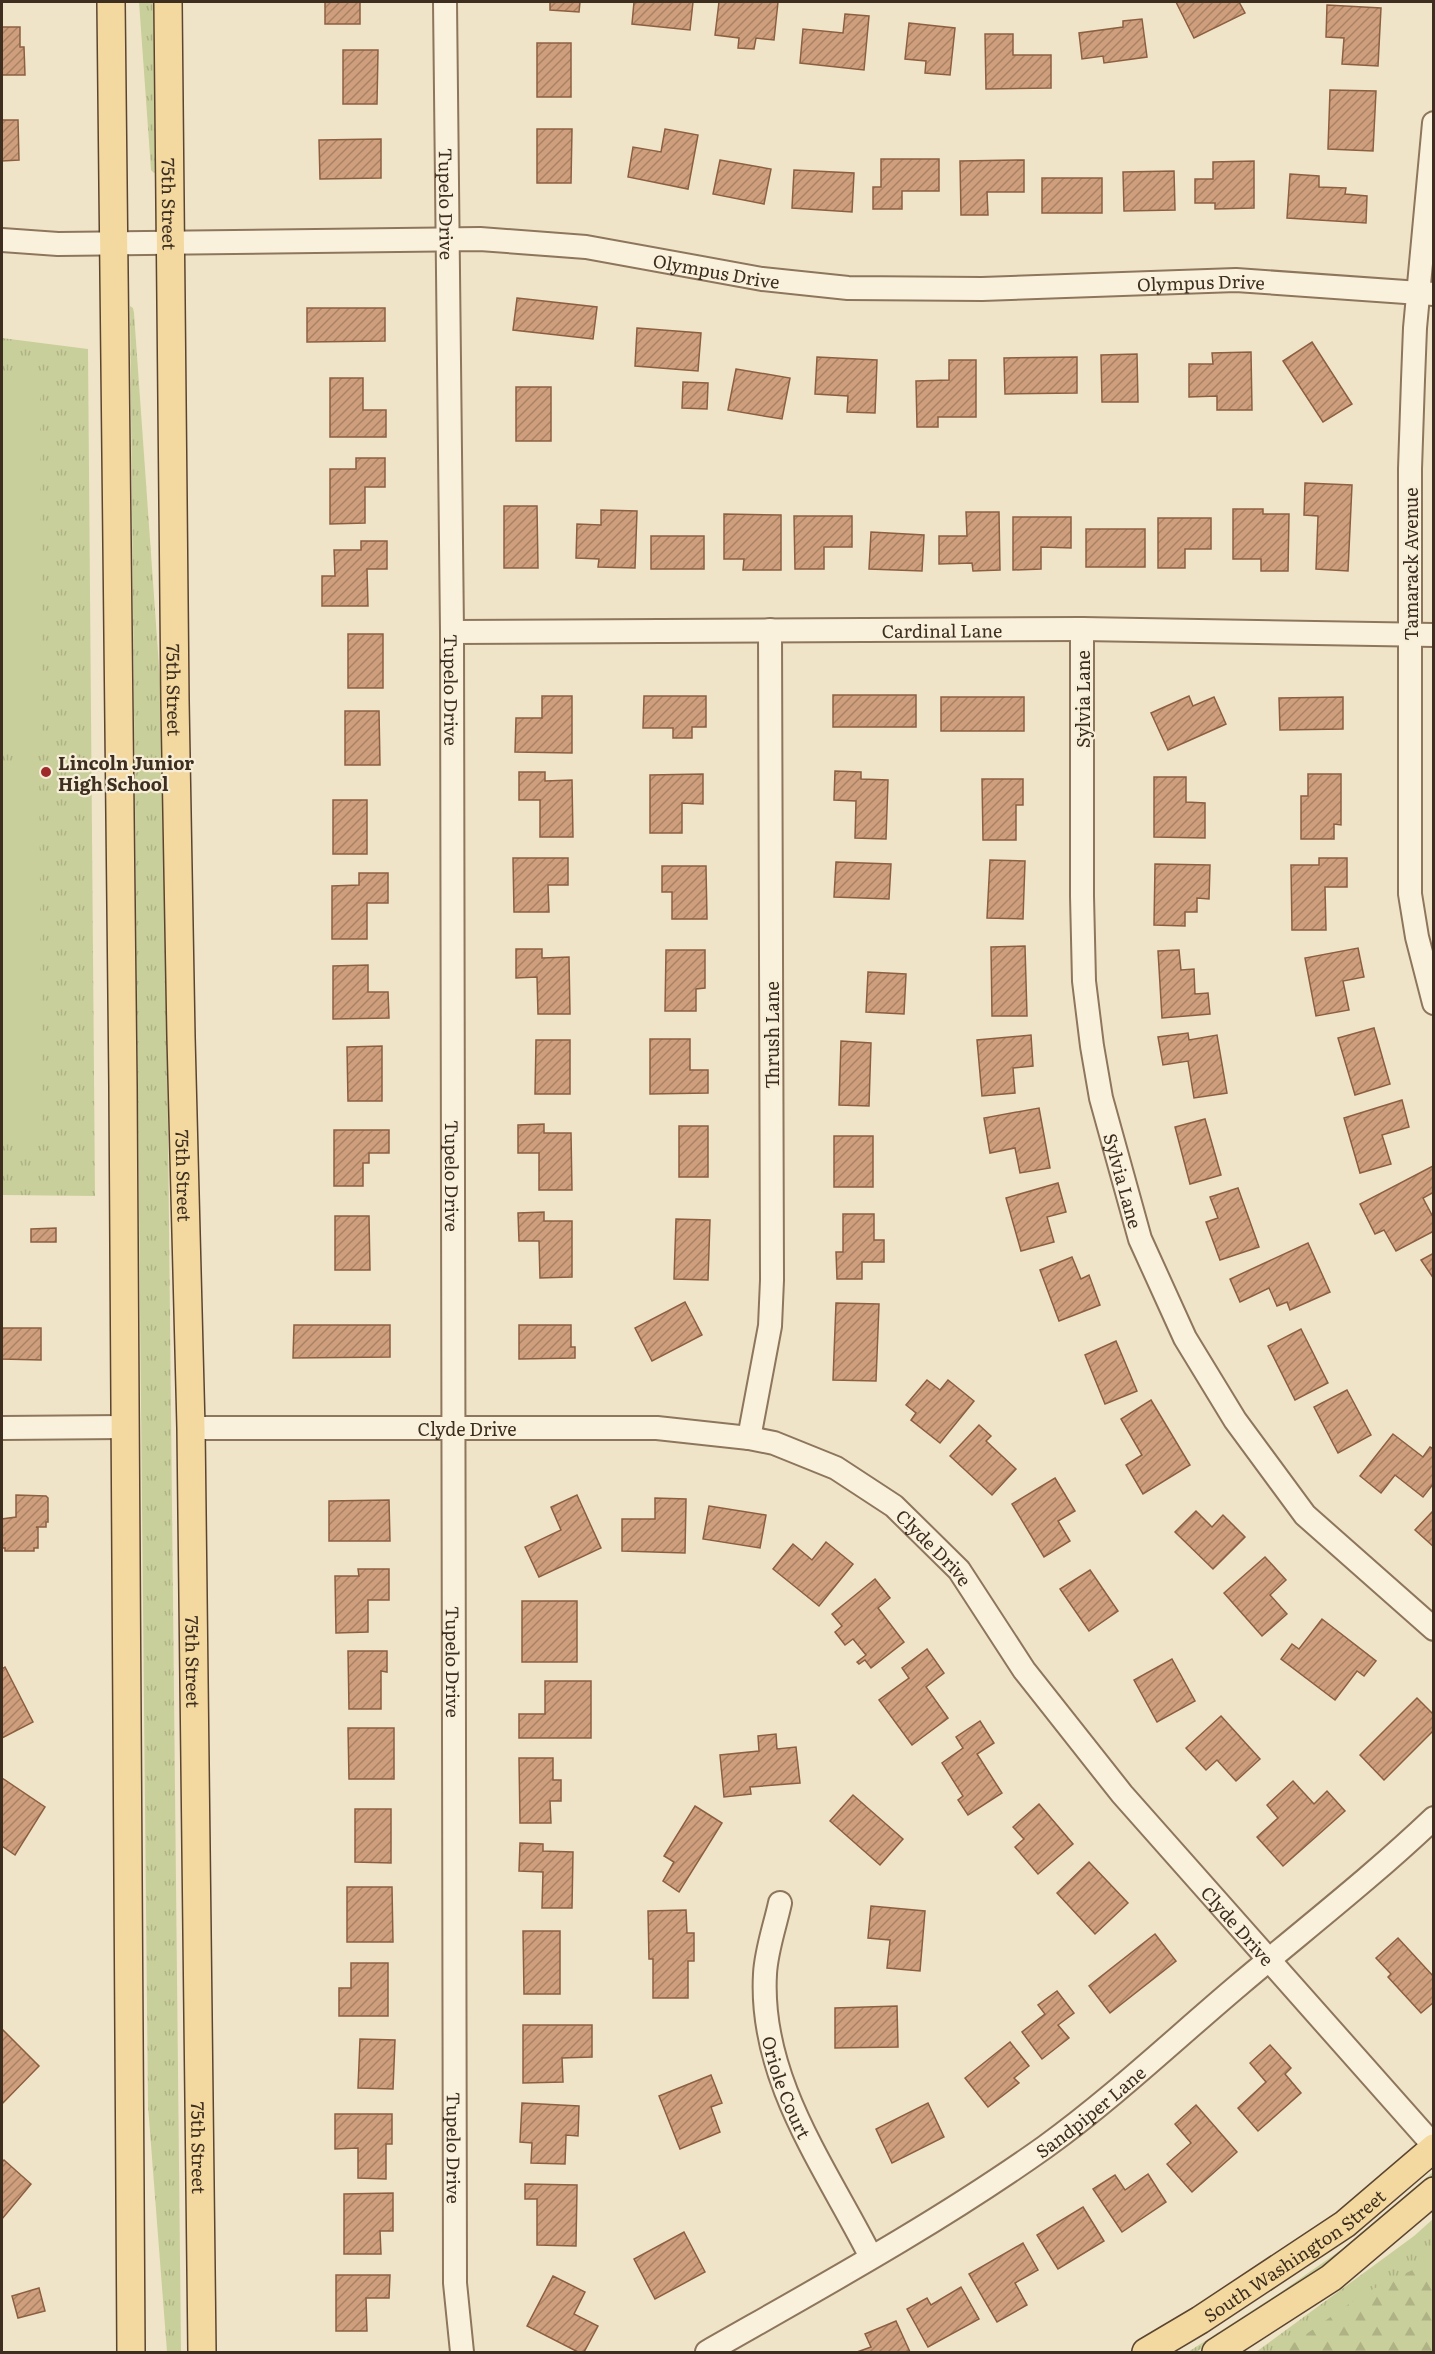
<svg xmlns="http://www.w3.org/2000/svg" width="1435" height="2354" viewBox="0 0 1435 2354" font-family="Literata,serif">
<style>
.grass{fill:url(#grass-tufts)}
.forest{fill:url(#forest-firs)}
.garden{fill:#c9cf9b}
.building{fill:url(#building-hatch);stroke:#8d5f41;stroke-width:1.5}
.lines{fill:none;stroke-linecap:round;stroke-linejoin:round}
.minor-casing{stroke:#8d765c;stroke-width:26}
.major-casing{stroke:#5b4430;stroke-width:30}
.minor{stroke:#faf1dc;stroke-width:22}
.major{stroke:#f3d9a0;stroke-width:27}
.poi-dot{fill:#9e2a2b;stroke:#f7eed8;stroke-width:2}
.labels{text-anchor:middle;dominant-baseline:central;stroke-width:4.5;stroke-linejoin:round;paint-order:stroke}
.street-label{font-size:18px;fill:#3d2e20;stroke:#f7eed8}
.poi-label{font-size:18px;font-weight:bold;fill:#3d2e20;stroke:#f7eed8;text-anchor:start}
</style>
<defs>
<pattern id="grass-tufts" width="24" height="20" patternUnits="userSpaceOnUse" patternTransform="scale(1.5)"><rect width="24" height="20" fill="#c9cf9b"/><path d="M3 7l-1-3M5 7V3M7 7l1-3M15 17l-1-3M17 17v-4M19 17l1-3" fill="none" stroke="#aeb285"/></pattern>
<pattern id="forest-firs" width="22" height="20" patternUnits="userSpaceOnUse" patternTransform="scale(1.5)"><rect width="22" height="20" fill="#c9cf9b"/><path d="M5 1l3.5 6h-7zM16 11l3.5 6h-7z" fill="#aeb285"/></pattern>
<pattern id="building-hatch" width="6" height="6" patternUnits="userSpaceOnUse" patternTransform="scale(1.5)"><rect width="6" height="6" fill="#cf9f7d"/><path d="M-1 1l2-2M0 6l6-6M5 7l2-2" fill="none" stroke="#a98266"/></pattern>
</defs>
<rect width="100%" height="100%" fill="#f0e4c8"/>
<g class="grass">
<polygon points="139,2 155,2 158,172 154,173 151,170"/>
<polygon points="130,306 133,308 134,313 161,695 165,847 181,2352 167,2352 148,2106"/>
<polygon points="2,338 88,349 95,1196 2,1195"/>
<polygon points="1433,2172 1433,2178 1345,2252 1255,2316 1196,2352 1188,2352 1281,2292 1341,2250"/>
<polygon points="1433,2219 1433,2352 1256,2352 1414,2236"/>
</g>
<polygon class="forest" points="1433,2260 1433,2352 1281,2352 1363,2294"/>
<g class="garden">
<polygon points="2,379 40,379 42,749 2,749"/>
<polygon points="39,760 42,1136 2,1136 2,761"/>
</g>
<g class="building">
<rect x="325" y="2" width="35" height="22"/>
<polygon points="550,2 580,2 579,12 550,10"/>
<polygon points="634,2 693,2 690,30 632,24"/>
<polygon points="719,2 778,2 774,40 756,38 754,49 738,48 739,38 715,35"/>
<polygon points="1176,2 1239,2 1245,13 1194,38"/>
<polygon points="1327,5 1381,8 1378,66 1342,64 1344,38 1326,37"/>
<polygon points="845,14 869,16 864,70 800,63 803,29 843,33"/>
<polygon points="1142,19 1147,57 1104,63 1103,56 1082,59 1079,33 1123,27 1123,21"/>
<polygon points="909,23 955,28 950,75 925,73 926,61 905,59"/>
<polygon points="2,27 20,27 20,47 24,47 25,75 2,75"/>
<polygon points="985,34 1013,34 1013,55 1051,55 1051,88 986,89"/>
<rect x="537" y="43" width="34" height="54"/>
<polygon points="343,50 378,50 377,104 343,104"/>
<polygon points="1330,90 1376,91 1373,151 1328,149"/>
<polygon points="2,120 18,120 19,160 2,161"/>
<polygon points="537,129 572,129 571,183 537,183"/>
<polygon points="665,129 698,135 688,189 628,177 633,147 661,152"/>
<polygon points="381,139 381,178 320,179 319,140"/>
<polygon points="881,159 939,159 939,191 902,191 902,209 873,209 873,187 881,187"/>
<polygon points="720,160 771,169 764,204 713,194"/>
<polygon points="1024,160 1024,192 987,192 988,215 961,215 960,161"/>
<polygon points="1254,161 1254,208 1215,209 1215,203 1195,203 1195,179 1213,179 1213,162"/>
<polygon points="794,170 854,173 852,212 792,208"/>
<polygon points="1174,171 1175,210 1124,211 1123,172"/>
<polygon points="1290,174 1319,176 1319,187 1346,188 1345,194 1367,196 1366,223 1287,218"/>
<rect x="1042" y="178" width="60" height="35"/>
<polygon points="517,298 597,307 593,339 513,330"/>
<polygon points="307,308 385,308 385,341 307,342"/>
<polygon points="637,328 701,333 698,371 635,366"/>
<polygon points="1312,342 1352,404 1323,422 1283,361"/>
<polygon points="1251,352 1252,410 1217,410 1217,396 1189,397 1189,364 1213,364 1212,353"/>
<polygon points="1137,354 1138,402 1102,402 1101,355"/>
<polygon points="817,357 877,360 875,413 847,412 848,396 815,394"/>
<polygon points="1077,357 1077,393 1005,394 1004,358"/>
<polygon points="949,360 976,360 976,417 938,417 938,427 917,427 916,381 949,380"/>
<polygon points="736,369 790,378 782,419 728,410"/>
<polygon points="330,378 363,378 363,410 386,410 386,437 330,437"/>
<polygon points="683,382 708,383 707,409 682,408"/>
<rect x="516" y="387" width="35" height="54"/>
<polygon points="356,458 385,458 385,487 365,487 365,523 330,524 330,469 356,469"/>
<polygon points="1305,483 1352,485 1348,571 1316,569 1318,516 1304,515"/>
<polygon points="504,506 537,506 538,568 504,568"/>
<polygon points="1233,509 1263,509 1263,514 1289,514 1288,571 1261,571 1261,559 1233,559"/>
<polygon points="601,510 637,511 635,568 598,567 599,559 576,558 577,524 601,525"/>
<polygon points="966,512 999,512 1000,570 973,571 972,563 939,564 939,536 967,536"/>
<polygon points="724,514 781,515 781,570 743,570 744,559 724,559"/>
<polygon points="794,516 852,516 852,547 824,547 824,569 795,569"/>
<polygon points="1013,517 1071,517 1071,548 1041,547 1041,569 1013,570"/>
<polygon points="1158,518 1211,518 1211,549 1185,549 1185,568 1158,568"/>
<rect x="1086" y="529" width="59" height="38"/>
<polygon points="871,532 924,535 922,571 869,569"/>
<rect x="651" y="536" width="53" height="33"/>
<polygon points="361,541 387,541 387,569 367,569 368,606 322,606 322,576 335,576 334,550 361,550"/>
<rect x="348" y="634" width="35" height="54"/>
<rect x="833" y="695" width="83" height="32"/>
<polygon points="542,696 572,696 572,753 515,752 516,718 542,718"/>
<polygon points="644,696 706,696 706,727 692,727 692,738 673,738 673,728 643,728"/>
<polygon points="1189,696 1193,706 1214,697 1226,724 1168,750 1151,713"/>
<rect x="941" y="697" width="83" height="34"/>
<polygon points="1343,697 1343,729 1280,730 1279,698"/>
<polygon points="345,711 379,711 380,765 345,765"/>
<polygon points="835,771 861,772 861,779 888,780 886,839 855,838 856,801 834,800"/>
<polygon points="519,772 545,772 545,781 572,780 573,837 540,837 540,800 519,800"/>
<polygon points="703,774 703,804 682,803 682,833 650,833 650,775"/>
<polygon points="1308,774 1341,774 1341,825 1334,824 1334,839 1301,839 1301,796 1308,796"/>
<polygon points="1154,777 1186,777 1186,802 1205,803 1205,838 1154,837"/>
<polygon points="982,779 1023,779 1023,805 1016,805 1016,840 983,840"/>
<rect x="333" y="800" width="34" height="54"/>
<polygon points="513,858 568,858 568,885 548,885 549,912 514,912"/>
<polygon points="1319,858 1347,858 1347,887 1325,887 1326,930 1292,930 1291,865 1319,865"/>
<polygon points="990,860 1025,861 1023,919 987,918"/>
<polygon points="836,862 891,864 889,899 834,897"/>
<polygon points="1155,864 1210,865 1209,899 1197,898 1197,912 1185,912 1185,926 1154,925"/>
<polygon points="662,866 706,866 707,919 672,919 672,892 662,892"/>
<polygon points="359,873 388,873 388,903 367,903 367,939 332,939 332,886 359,885"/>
<polygon points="1025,946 1027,1016 992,1016 991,947"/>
<polygon points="1358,948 1364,977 1343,981 1349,1010 1316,1016 1305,958"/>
<polygon points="516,949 542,949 542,958 569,957 570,1014 538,1014 537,977 516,978"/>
<polygon points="666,950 705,950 705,988 696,989 696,1011 665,1011"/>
<polygon points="1179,950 1181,970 1194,969 1195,994 1208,993 1210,1014 1162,1018 1158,951"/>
<polygon points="368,965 368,992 388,992 389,1018 333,1019 333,966"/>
<polygon points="868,972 906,974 904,1014 866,1012"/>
<polygon points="1374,1028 1390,1084 1355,1095 1338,1038"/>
<polygon points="1188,1033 1189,1040 1217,1035 1227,1093 1194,1098 1188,1061 1163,1065 1158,1037"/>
<polygon points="1031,1035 1033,1066 1013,1068 1015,1093 982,1096 977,1040"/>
<polygon points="650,1039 690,1039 690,1070 708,1070 708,1093 650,1094"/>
<polygon points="536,1040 570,1040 570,1094 535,1094"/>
<polygon points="841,1041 871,1043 869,1106 839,1105"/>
<polygon points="382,1046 382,1101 348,1101 347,1047"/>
<polygon points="1402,1100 1409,1127 1382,1135 1391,1164 1360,1173 1344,1118"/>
<polygon points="1039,1108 1050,1168 1020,1173 1015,1148 990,1153 984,1118"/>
<polygon points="1205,1119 1221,1175 1190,1184 1175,1127"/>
<polygon points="544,1124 544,1133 571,1133 572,1190 539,1190 539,1153 518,1153 518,1125"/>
<rect x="679" y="1126" width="29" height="51"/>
<polygon points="334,1130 389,1130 389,1153 369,1153 369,1163 363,1163 363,1186 334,1186"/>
<rect x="834" y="1136" width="39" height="51"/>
<polygon points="1433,1166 1434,1192 1423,1198 1434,1219 1434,1231 1396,1251 1384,1230 1375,1234 1360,1204"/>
<polygon points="1058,1183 1066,1212 1047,1217 1054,1242 1021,1251 1006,1198"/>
<polygon points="1238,1188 1259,1247 1220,1260 1206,1222 1218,1218 1210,1197"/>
<polygon points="544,1212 544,1221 572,1221 572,1277 540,1278 539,1241 519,1241 518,1213"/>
<polygon points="843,1214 874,1214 874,1240 884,1240 884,1262 862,1262 862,1279 837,1279 836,1252 843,1252"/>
<polygon points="335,1216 369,1216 370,1270 335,1270"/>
<polygon points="676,1219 710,1220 708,1280 674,1279"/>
<polygon points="56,1228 56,1242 31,1242 31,1229"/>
<polygon points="1308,1243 1330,1292 1290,1310 1287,1302 1277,1306 1269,1288 1240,1302 1230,1279"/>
<polygon points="1434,1253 1434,1279 1421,1260"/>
<polygon points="1072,1257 1081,1279 1089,1275 1100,1305 1059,1321 1040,1270"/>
<polygon points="685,1302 702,1335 652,1361 635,1328"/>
<polygon points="836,1303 879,1304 876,1381 833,1380"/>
<polygon points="294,1325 390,1325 390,1357 293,1358"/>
<polygon points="519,1325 571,1325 571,1347 575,1347 575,1358 519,1359"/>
<polygon points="2,1328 41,1328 41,1360 2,1359"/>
<polygon points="1301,1329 1328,1383 1295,1400 1268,1346"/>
<polygon points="1116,1341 1137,1391 1105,1404 1085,1355"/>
<polygon points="927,1380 940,1390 948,1380 974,1401 940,1443 911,1420 916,1413 906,1405"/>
<polygon points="1347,1390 1371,1435 1338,1453 1314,1407"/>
<polygon points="1151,1400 1190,1465 1143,1494 1126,1465 1142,1455 1121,1419"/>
<polygon points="979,1425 991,1436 986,1441 1016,1469 992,1495 950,1456"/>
<polygon points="1393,1434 1423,1457 1430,1447 1434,1449 1434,1483 1423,1497 1395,1475 1381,1493 1360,1476"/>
<polygon points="1055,1478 1075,1511 1058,1521 1070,1541 1044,1557 1012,1504"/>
<polygon points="16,1495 46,1496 48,1498 48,1522 46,1522 46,1527 36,1527 38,1528 38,1548 34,1548 34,1551 5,1551 5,1548 2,1548 2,1519 16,1517"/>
<polygon points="577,1495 601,1548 539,1577 525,1547 561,1530 551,1507"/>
<polygon points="655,1498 686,1499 685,1553 622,1551 622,1519 655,1519"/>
<polygon points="389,1500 390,1541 329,1541 329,1501"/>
<polygon points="709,1506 766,1515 760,1548 703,1539"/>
<polygon points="1434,1510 1434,1547 1415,1530"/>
<polygon points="1196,1511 1212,1527 1223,1515 1245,1537 1213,1569 1175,1532"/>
<polygon points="826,1542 853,1564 819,1606 773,1569 793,1544 812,1560"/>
<polygon points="1265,1557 1286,1580 1270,1595 1287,1614 1262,1636 1224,1593"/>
<polygon points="358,1569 389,1569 389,1600 368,1600 368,1632 336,1633 335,1576 359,1576"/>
<polygon points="1090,1570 1118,1611 1089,1631 1060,1589"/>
<polygon points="875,1579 890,1598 878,1608 904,1642 871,1668 865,1660 859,1664 857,1662 866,1655 853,1639 845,1645 835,1632 842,1626 832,1614"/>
<rect x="522" y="1601" width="55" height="61"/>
<polygon points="1322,1619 1376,1661 1364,1676 1357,1671 1335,1700 1281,1659 1292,1644 1299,1649"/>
<polygon points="927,1649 944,1673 926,1687 948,1718 912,1745 879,1700 909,1678 902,1668"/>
<polygon points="348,1651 387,1651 387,1672 381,1671 381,1709 349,1709"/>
<polygon points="1172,1659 1195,1701 1157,1722 1134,1680"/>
<polygon points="5,1667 33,1722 2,1738 2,1669"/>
<polygon points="545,1681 591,1681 591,1738 519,1738 519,1714 545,1714"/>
<polygon points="1417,1698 1434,1715 1434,1730 1384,1780 1360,1755"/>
<polygon points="1221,1716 1260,1759 1236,1781 1217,1760 1206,1770 1186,1748"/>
<polygon points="980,1721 994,1743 977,1754 1002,1793 968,1815 958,1800 963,1796 942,1763 963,1748 956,1737"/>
<polygon points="348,1728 394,1728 394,1779 349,1779"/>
<polygon points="776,1734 777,1749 796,1747 800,1783 750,1787 751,1794 724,1797 720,1755 759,1751 758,1736"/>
<polygon points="519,1758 553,1758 553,1780 561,1780 561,1801 550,1801 551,1823 520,1823"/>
<polygon points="2,1778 45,1807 15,1855 2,1846"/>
<polygon points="1293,1781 1314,1804 1327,1791 1345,1811 1283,1866 1257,1837 1278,1818 1267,1805"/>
<polygon points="853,1795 903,1839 880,1865 830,1821"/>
<polygon points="1039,1804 1073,1844 1038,1874 1015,1847 1024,1839 1013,1827"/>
<polygon points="695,1806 722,1823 679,1892 663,1881 674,1862 664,1856"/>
<polygon points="355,1809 391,1809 391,1863 355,1862"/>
<polygon points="520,1843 543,1844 543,1851 573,1852 572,1908 542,1908 543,1872 519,1871"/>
<polygon points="1089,1862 1128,1903 1095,1934 1057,1893"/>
<polygon points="347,1887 392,1887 393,1942 347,1942"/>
<polygon points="871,1906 925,1911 920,1971 887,1968 890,1940 868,1938"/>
<polygon points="686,1910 687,1933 694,1933 694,1961 688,1961 688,1998 653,1998 653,1959 649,1959 648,1911"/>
<polygon points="523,1931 560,1931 560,1994 524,1994"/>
<polygon points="1155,1934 1176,1961 1110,2013 1089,1986"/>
<polygon points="1398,1938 1434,1977 1434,2002 1421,2013 1388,1977 1391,1974 1376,1958"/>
<polygon points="351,1963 388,1963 388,2016 339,2016 339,1988 351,1988"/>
<polygon points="1057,1991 1074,2013 1058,2025 1069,2038 1042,2059 1022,2032 1045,2014 1038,2005"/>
<polygon points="897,2006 898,2047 835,2048 835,2008"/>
<polygon points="523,2025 592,2025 592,2057 562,2058 563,2082 523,2083"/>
<polygon points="3,2030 39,2066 2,2104 2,2031"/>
<polygon points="360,2039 395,2040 393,2089 358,2088"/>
<polygon points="1010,2042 1029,2066 1014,2078 1019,2083 988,2107 965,2078"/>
<polygon points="1270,2045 1291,2068 1285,2074 1301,2093 1258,2131 1238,2108 1266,2082 1250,2063"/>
<polygon points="711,2075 722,2103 711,2107 720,2132 680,2149 659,2096"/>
<polygon points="522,2103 579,2106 578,2136 566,2135 565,2164 531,2163 532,2143 520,2142"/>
<polygon points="928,2103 944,2137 892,2163 876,2129"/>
<polygon points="1196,2105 1237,2152 1192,2192 1167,2164 1191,2143 1175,2124"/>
<polygon points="335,2114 392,2114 392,2144 386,2144 386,2179 358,2178 358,2148 335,2149"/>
<polygon points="4,2160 31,2184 2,2219 2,2162"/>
<polygon points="1148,2174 1166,2202 1122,2232 1093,2189 1115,2175 1125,2190"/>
<polygon points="525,2184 577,2185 576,2246 537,2245 537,2199 525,2199"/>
<polygon points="393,2193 393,2231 380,2231 381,2254 344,2254 344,2194"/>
<polygon points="1083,2207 1104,2241 1058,2269 1037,2235"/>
<polygon points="684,2232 705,2272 655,2299 634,2259"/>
<polygon points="1023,2243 1038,2270 1015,2283 1027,2305 997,2322 969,2274"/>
<polygon points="336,2275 390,2275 389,2298 366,2298 367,2331 336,2331"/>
<polygon points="553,2276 585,2292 574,2314 598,2326 584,2352 578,2352 527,2326"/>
<polygon points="961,2287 979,2319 928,2347 907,2309 927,2298 931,2305"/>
<polygon points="39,2288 45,2311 18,2318 12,2296"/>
<polygon points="896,2321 910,2352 857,2352 871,2347 865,2334"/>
</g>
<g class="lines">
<g class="minor-casing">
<g id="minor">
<path id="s1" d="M445 2 452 632 455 2283 462 2352"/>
<polyline points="1434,123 1415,328 1413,380 1410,469 1410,894 1417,937 1434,1003"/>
<path id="s2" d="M2 240 58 244 480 239 586 247 762 279 848 288 982 289 1236 280 1434 294"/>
<path id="s3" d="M1082 629V896L1084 981 1092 1046 1101 1098 1140 1239 1185 1338 1235 1420 1305 1515 1434 1629"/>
<path id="s4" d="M452 632 1082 629 1434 635"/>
<polyline points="2,1428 124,1427"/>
<path id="s5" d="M191 1428H657L749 1438 774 1443 836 1468 894 1506 959 1570 1024 1670 1122 1794 1434 2146"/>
<polyline points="749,1438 770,1326 772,1280 770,630"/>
<path id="s6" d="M780 1903C775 1926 766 1951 765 1974 759 2079 826 2168 871 2257"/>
<path id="s7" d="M707 2352C821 2287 938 2223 1045 2147 1114 2097 1176 2038 1240 1984 1305 1929 1372 1877 1434 1818"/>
</g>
</g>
<g class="major-casing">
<g id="major">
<polyline points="111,2 123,1086 131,2352"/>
<path id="s8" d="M168 2 175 701 181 1037 191 1428 202 2352"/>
<path id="s9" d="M1146 2352 1200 2320 1345 2224 1434 2148"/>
<polyline points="1216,2352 1331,2278 1434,2191"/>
</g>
</g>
<use href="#minor" class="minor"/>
<use href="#major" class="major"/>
</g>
<circle class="poi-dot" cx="46" cy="772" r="6"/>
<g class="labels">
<g class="street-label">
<text stroke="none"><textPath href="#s8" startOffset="202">75th Street</textPath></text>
<text stroke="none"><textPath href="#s1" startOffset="202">Tupelo Drive</textPath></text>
<text stroke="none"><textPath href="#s2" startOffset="717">Olympus Drive</textPath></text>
<text stroke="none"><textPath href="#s2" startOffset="1203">Olympus Drive</textPath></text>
<text transform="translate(1410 564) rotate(-90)">Tamarack Avenue</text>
<text stroke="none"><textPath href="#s4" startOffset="490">Cardinal Lane</textPath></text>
<text stroke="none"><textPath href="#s8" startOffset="688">75th Street</textPath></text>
<text stroke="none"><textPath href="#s1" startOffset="688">Tupelo Drive</textPath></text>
<text transform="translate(1082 699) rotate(-90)">Sylvia Lane</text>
<text transform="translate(771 1035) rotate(-90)">Thrush Lane</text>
<text stroke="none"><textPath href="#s8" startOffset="1174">75th Street</textPath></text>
<text stroke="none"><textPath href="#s1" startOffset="1174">Tupelo Drive</textPath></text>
<text stroke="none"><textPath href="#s3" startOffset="556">Sylvia Lane</textPath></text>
<text stroke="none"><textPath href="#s5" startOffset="276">Clyde Drive</textPath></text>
<text stroke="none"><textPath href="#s5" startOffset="778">Clyde Drive</textPath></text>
<text stroke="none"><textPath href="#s8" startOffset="1660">75th Street</textPath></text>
<text stroke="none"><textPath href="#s1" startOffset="1660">Tupelo Drive</textPath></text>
<text stroke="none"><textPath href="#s5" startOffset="1264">Clyde Drive</textPath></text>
<text stroke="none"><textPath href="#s6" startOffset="189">Oriole Court</textPath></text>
<text stroke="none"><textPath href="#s7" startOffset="453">Sandpiper Lane</textPath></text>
<text stroke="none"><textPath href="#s8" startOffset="2146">75th Street</textPath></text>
<text stroke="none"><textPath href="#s1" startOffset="2146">Tupelo Drive</textPath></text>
<text stroke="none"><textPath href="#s9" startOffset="177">South Washington Street</textPath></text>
</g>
<g class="poi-label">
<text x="58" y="762">Lincoln Junior<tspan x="58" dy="21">High School</tspan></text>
</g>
</g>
<rect width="1435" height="2354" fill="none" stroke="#3d2e20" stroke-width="6"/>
</svg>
